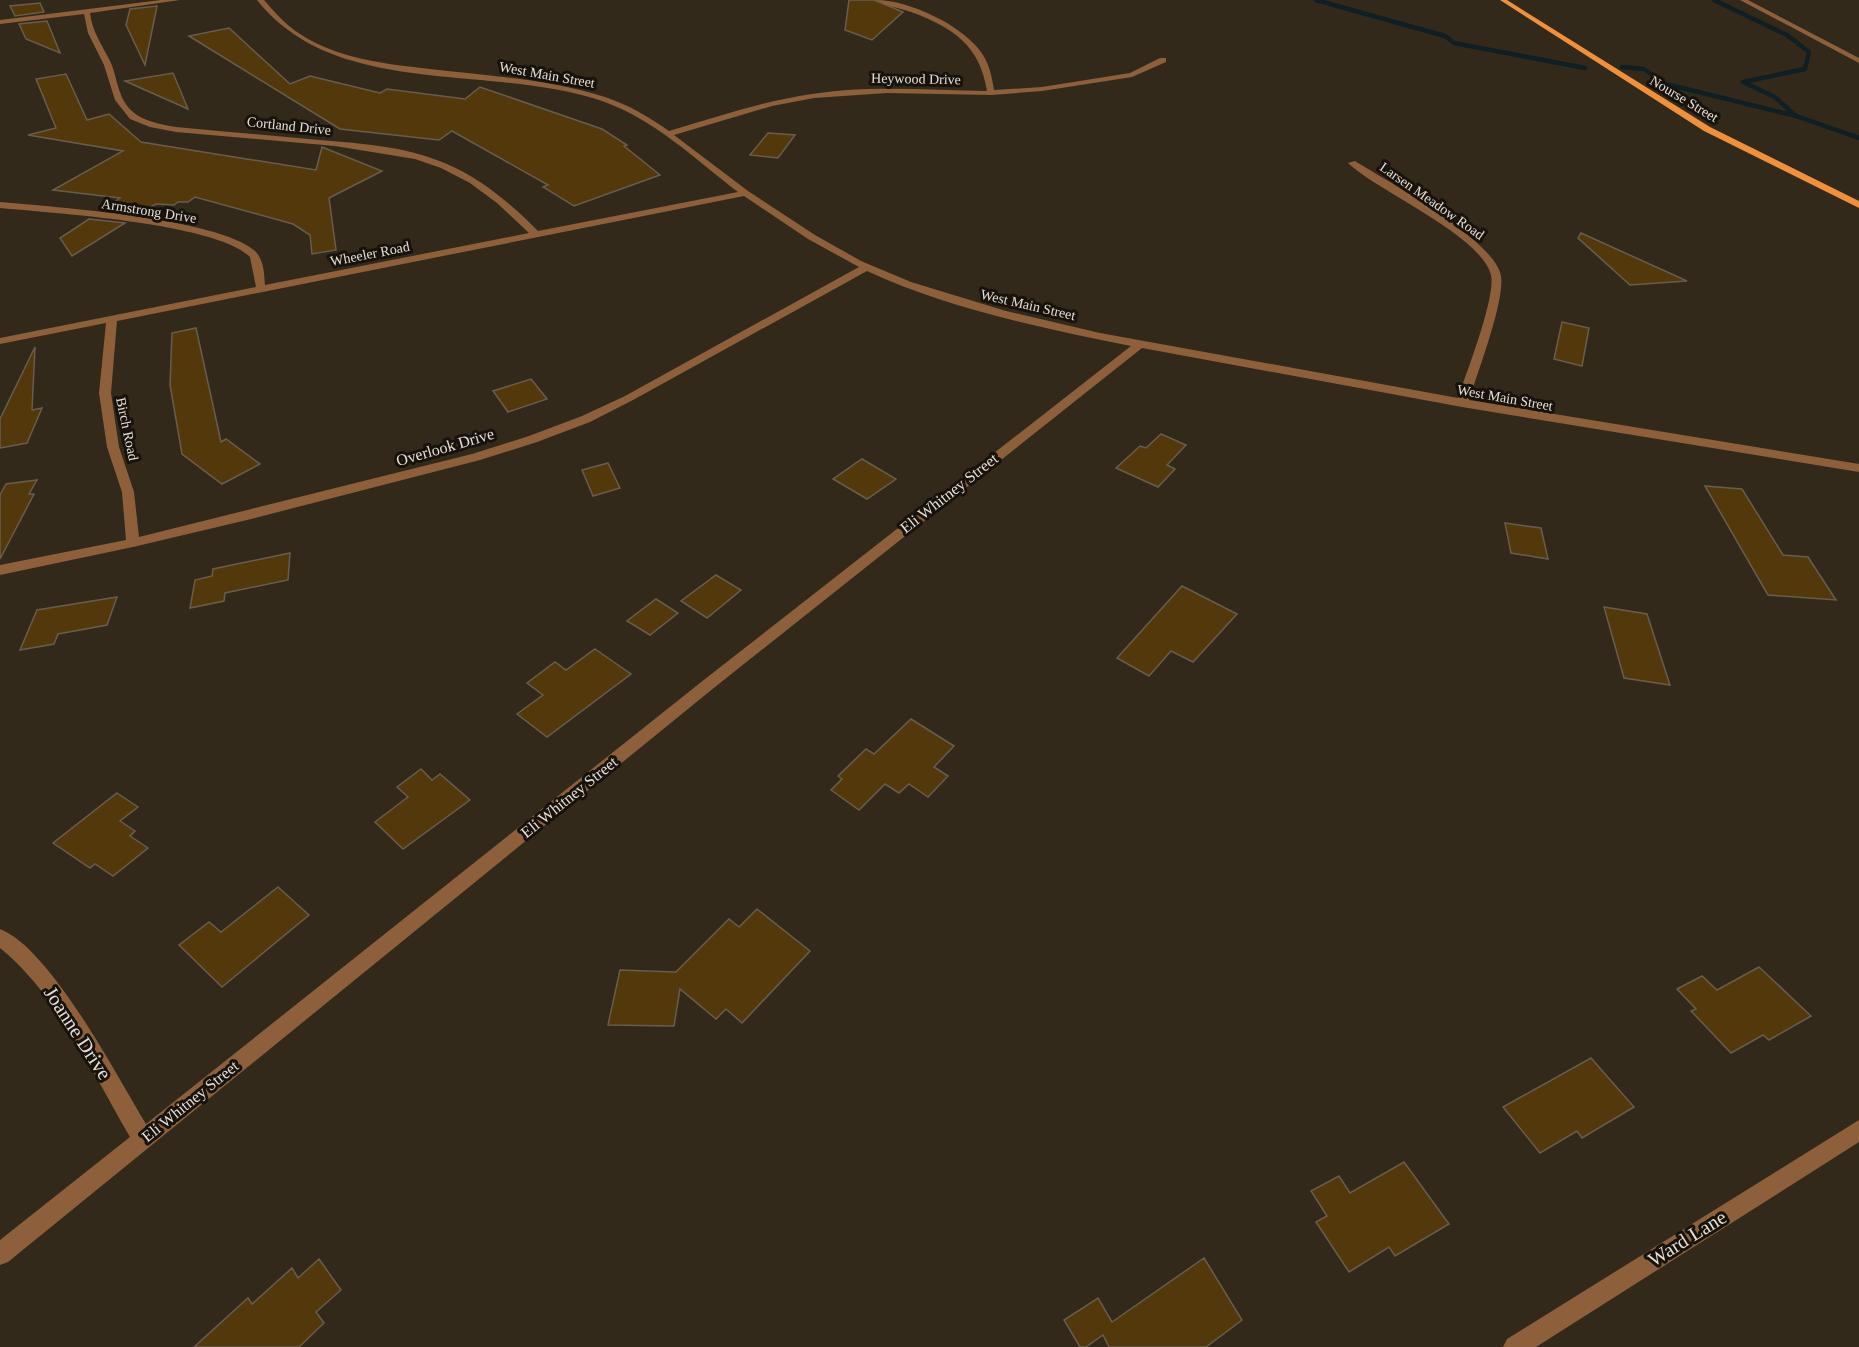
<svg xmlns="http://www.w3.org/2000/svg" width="1859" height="1347" viewBox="0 0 1859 1347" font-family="'Times New Roman',serif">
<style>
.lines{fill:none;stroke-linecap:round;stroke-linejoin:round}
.stream{stroke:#0f1f23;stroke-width:4.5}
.building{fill:#53380b;stroke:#685d4d;stroke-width:1.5}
.minor{fill:#8d603b;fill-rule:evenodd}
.major{fill:#ef913c;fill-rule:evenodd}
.labels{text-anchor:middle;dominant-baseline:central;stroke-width:6;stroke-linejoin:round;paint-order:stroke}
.far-street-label{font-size:14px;fill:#e6dfd6;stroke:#17130c}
.street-label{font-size:16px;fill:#e6dfd6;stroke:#17130c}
.near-street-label{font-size:20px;fill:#e6dfd6;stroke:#17130c}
</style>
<rect width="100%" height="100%" fill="#33291b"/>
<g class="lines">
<g class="stream">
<polyline points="1316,0 1445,36 1454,43 1585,68"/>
<polyline points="1714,0 1787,35 1809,52 1805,69 1743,82 1775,97 1796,116"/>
<polyline points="1622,67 1644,69 1666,84 1796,116 1859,138"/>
</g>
</g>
<g class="building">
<polygon points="849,0 874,0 903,12 872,40 845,30"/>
<polygon points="40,3 44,12 15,16 10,6"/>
<polygon points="157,6 145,65 126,25 130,9"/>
<polygon points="47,21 60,53 26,39 19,24"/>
<polygon points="229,28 290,84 310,76 380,93 387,89 465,99 480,87 602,129 627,145 624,146 660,175 574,206 543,187 548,185 452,131 439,140 340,129 189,36"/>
<polygon points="173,73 188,109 125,81"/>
<polygon points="66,74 87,120 109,114 141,142 316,170 322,147 382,171 329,198 336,250 312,254 310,235 293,224 195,197 188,202 178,202 174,205 156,204 138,214 103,210 120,198 53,190 123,151 28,135 56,128 36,79"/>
<polygon points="768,133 795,135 778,158 750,155"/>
<polygon points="89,219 125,223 72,256 60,238"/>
<polygon points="1581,233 1687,281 1630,285 1578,238"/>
<polygon points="1562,322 1589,328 1582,366 1554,359"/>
<polygon points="196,328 221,442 226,439 260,464 222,484 182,454 170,385 172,333"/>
<polygon points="35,347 32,410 42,408 27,443 0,448 0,419"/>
<polygon points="531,379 547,399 508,412 493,391"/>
<polygon points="1161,434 1186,445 1167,465 1175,469 1158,487 1116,468 1140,446 1146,448"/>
<polygon points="862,459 896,479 867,499 833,479"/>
<polygon points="608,463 620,488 593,496 582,470"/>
<polygon points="37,480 29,494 34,494 0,559 0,495 6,484"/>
<polygon points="1705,486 1742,489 1783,555 1808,557 1836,600 1768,595"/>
<polygon points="1505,523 1541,528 1548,559 1511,553"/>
<polygon points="290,553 288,580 225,593 224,601 190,608 195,580 212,576 213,569"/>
<polygon points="716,575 741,590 707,618 681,601"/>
<polygon points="1182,586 1237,614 1193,662 1171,651 1149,676 1117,658"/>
<polygon points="117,597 107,625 58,634 54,644 20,650 37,610"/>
<polygon points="656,599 678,613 650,635 627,621"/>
<polygon points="1604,607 1647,614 1670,685 1624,678"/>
<polygon points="595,649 631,674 547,737 517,714 543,695 527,683 555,662 566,670"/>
<polygon points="911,719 954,746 934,767 948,776 928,797 909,784 899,793 885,784 859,810 831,790 842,779 838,776 866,749 874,754"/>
<polygon points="421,769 432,780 440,774 470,800 403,849 375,822 408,797 397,787"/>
<polygon points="117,793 138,807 120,821 135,831 130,836 148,848 113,876 95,864 90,868 53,843"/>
<polygon points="278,887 309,915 222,987 179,945 209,922 221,932"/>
<polygon points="757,909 810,951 742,1023 726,1009 716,1019 680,989 674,1026 608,1025 620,970 676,972 729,919 739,927"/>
<polygon points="1759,967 1811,1016 1769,1040 1763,1035 1731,1053 1691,1011 1696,1009 1677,989 1702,976 1717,990"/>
<polygon points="1591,1058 1634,1107 1582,1138 1577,1131 1540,1153 1503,1107"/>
<polygon points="1404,1162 1449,1224 1395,1256 1389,1247 1349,1272 1316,1222 1327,1216 1311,1191 1339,1176 1350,1193"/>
<polygon points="1204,1258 1242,1320 1206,1347 1109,1347 1103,1335 1086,1347 1080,1347 1064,1320 1098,1298 1112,1322"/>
<polygon points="319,1259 341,1290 316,1312 324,1323 299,1347 194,1347 248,1298 252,1304 292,1268 298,1278"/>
</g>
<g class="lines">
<g class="minor">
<path d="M161 0H180L90 13C92 31 102 45 110 61 115 71 116 82 120 92 128 118 152 123 176 127 220 131 264 135 308 139 354 143 404 145 447 164 482 179 511 204 538 231L738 192C695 159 654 119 602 101 492 63 336 100 257 0H264C275 13 286 25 300 34 338 59 386 64 430 69 489 76 549 79 605 97 629 105 649 117 669 131 717 117 763 101 812 94 869 85 929 90 987 91 980 45 952 27 911 12 899 8 886 6 876 0 909 0 965 26 983 55 990 66 992 78 994 90L1042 87 1130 73 1160 58H1166V62L1132 77 1042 91 991 95 887 93 814 98 772 106 674 135 748 191 815 235 861 261 911 282 1006 311 1100 333 1458 398C1466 373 1496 298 1491 275 1481 235 1377 191 1348 163L1355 161C1387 181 1495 240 1501 276 1505 301 1477 374 1469 400L1859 464V472L1462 407 1142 348 715 687 8 1262 0 1265V1240L130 1137C93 1074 57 994 0 948V929C50 948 117 1076 146 1124L705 679 1131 346C1042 328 949 309 867 271L633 400 590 422 537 442 480 460 247 520 133 547 0 575V565L126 540 122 492 107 447 99 393 106 323 0 344V338L256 287 250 257C216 223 52 213 0 208V202C54 207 218 218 255 251 264 260 264 273 265 285L529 233 497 203 470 183 441 168 415 159 335 146 176 132 150 127 130 119 115 100 104 65 88 33 84 14 0 24V20ZM744 196 808 239 859 267 625 396 582 416 529 436 472 454 139 537 134 492 119 447 111 393 117 321Z"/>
<polygon points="1740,0 1748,0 1859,58 1859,63"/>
<polygon points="1859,1120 1859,1142 1536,1347 1503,1347 1507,1339"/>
</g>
<polygon class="major" points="1500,0 1507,0 1710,127 1859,201 1859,208 1704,131"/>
</g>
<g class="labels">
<g class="far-street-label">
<text transform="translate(547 75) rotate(10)">West Main Street</text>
<text transform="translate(916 79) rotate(1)">Heywood Drive</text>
<text transform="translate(1684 99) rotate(31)">Nourse Street</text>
<text transform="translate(289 126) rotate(6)">Cortland Drive</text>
<text transform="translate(1432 201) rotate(35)">Larsen Meadow Road</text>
<text transform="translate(149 211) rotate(9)">Armstrong Drive</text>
<text transform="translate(370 254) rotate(-11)">Wheeler Road</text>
<text transform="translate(1028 305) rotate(13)">West Main Street</text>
<text transform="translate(1505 398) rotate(10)">West Main Street</text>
<text transform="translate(127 429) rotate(78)">Birch Road</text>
</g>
<g class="street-label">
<text transform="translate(445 447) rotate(-16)">Overlook Drive</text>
<text transform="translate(949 493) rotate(-38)">Eli Whitney Street</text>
<text transform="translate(569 797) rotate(-39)">Eli Whitney Street</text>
<text transform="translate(190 1101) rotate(-39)">Eli Whitney Street</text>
</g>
<g class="near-street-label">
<text transform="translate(78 1033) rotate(57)">Joanne Drive</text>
<text transform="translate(1687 1238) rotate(-32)">Ward Lane</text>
</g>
</g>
</svg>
